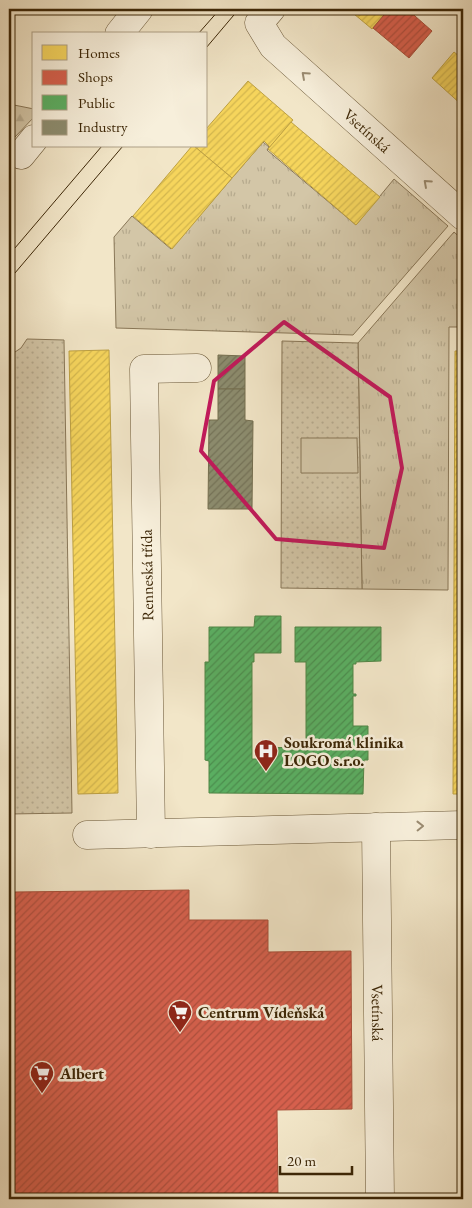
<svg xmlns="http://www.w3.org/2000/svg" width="472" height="1208" viewBox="0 0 472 1208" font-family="'EB Garamond',serif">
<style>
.grass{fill:url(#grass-tufts);stroke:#887657}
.forest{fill:url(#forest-firs);stroke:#887657}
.park{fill:url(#park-dots);stroke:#887657}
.pitch{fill:#d3c6a7;stroke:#887657}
.homes{fill:url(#homes-hatch);stroke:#bea142}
.shops{fill:url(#shops-hatch);stroke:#a84f38}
.public{fill:url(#public-hatch);stroke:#518646}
.industry{fill:url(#industry-hatch);stroke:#746e4f}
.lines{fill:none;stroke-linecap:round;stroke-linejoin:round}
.street-casing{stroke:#6a5737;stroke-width:29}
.street{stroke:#f7efdb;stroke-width:28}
.tram{stroke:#3d2707;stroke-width:1}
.oneway{stroke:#9a8b71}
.marked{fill:none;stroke:#c2185b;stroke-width:4;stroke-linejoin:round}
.labels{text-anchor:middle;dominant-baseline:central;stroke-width:5;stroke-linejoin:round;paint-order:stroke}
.street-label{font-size:16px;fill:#3d2707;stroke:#f7efdb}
.poi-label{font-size:16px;font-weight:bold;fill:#3d2707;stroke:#f7efdb;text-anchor:start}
</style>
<defs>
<pattern id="grass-tufts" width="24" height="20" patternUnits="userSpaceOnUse" patternTransform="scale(1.25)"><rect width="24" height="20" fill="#d3c6a7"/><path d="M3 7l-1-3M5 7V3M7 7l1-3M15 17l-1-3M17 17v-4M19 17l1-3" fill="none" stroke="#b6aa8e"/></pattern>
<pattern id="forest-firs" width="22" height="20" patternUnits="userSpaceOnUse" patternTransform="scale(1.25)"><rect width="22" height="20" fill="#d3c6a7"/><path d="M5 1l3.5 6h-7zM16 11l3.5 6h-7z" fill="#b6aa8e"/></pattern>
<pattern id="park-dots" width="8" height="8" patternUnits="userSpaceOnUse" patternTransform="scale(1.25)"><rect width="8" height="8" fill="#d3c6a7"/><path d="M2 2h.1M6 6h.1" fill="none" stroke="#b6aa8e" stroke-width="1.8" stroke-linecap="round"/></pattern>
<pattern id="homes-hatch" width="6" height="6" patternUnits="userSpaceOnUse" patternTransform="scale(1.25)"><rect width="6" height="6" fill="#f6d55c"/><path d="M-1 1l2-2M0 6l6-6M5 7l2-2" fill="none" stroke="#d4b74e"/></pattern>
<pattern id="shops-hatch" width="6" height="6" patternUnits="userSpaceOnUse" patternTransform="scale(1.25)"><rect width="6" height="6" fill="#d6604d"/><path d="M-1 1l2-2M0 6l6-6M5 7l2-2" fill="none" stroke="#af4f3e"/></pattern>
<pattern id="public-hatch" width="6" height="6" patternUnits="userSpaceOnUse" patternTransform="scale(1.25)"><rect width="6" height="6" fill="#5aae61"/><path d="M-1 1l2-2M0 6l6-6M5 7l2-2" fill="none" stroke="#4c8e4e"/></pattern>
<pattern id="industry-hatch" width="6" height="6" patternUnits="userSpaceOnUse" patternTransform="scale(1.25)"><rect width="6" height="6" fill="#8c8c6e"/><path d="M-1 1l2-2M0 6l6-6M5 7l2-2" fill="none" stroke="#747258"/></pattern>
</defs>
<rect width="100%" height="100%" fill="#f2e6c8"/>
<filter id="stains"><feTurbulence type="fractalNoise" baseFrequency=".004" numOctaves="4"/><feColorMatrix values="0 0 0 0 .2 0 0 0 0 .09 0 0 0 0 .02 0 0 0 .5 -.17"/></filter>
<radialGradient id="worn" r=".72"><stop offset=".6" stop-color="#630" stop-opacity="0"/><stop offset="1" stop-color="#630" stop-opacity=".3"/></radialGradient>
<g class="grass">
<polygon points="263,142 269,147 267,150 356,225 394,179 448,226 353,335 116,328 114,237 132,216 171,249"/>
<polygon points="454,232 463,240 463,327 449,327 448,590 362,589 358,343"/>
</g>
<polygon class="forest" points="9,104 34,109 34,117 15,137 9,137"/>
<g class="park">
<polygon points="27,339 64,340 72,813 9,814 9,356 21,348"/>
<polygon points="282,341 358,343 362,589 281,588"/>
</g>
<polygon class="pitch" points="301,438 357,438 358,473 301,473"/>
<g class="homes">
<polygon points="348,9 389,9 372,29"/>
<polygon points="454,52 463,59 463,106 432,78"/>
<polygon points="248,81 293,120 270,147 264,141 232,178 194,146 206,146 206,129"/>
<polygon points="291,122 380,197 356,225 268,149"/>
<polygon points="192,146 194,146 232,178 172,249 133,216"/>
<polygon points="109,350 118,793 78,794 69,351"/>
<polygon points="455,351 463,351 463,794 453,794"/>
</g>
<g class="shops">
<polygon points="389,9 407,9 432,31 409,58 373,28"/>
<polygon points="189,890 189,920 268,920 268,952 351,951 352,1109 277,1110 278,1198 9,1199 9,895 14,895 14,892"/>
</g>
<polygon class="public" points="255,616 281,616 281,653 254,653 254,662 252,662 252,759 263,759 263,747 296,748 296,743 306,743 306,662 295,662 295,627 381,627 381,661 356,662 356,664 353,664 353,694 356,694 356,696 353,696 353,726 368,726 368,760 364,760 363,794 209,793 209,761 205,760 205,662 209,662 209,627 254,627"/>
<g class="industry">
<polygon points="218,355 245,356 245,389 218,389"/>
<polygon points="218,389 245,389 245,420 253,421 252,509 208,509 209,420 218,420"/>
</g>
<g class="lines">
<g class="street-casing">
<g id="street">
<path id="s1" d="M271 9 259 23 273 46 463 216"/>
<polyline points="119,34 139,9"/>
<polyline points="21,155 34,139"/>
<path id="s2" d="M376 827 380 1199"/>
<polyline points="151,834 144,369 197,368"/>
<polyline points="87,835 463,825"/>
</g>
</g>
<use href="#street" class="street"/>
<g class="tram">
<polyline points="198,34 220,9"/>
<polyline points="206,48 239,9"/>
<polyline points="9,255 102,146"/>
<polyline points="9,280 123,146"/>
</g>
</g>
<defs><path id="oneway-chevron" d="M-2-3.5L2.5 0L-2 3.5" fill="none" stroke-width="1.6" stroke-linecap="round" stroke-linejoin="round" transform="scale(1.25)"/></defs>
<g class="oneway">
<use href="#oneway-chevron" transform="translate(305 75) rotate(-138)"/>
<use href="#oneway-chevron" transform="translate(427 183) rotate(-138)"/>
<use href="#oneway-chevron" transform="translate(420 826) rotate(-1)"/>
</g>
<path class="marked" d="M284 322 390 397 402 468 384 548 276 539 201 451 214 381Z"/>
<defs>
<g id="hospital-pin" transform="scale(1.25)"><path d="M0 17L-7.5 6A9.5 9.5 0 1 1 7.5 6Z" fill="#8f2418" stroke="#f7efdb"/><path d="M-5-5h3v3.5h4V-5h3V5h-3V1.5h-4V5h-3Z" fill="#fff"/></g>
<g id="supermarket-pin" transform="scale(1.25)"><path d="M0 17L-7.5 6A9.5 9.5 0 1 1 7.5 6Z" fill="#8f2418" stroke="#f7efdb"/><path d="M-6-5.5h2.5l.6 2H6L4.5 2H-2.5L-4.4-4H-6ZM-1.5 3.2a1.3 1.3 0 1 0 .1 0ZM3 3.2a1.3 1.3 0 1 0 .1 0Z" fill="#fff"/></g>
</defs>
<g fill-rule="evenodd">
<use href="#hospital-pin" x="266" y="751"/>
<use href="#supermarket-pin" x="180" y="1012"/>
<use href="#supermarket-pin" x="42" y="1073"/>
</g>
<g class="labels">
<g class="street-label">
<text stroke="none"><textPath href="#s1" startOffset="172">Vsetínská</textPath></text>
<text transform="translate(147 575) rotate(-91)">Renneská třída</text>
<text stroke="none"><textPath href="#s2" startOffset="186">Vsetínská</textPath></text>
</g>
<g class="poi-label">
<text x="284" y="742">Soukromá klinika<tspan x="284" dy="18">LOGO s.r.o.</tspan></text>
<text x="198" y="1012">Centrum Vídeňská</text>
<text x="60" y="1073">Albert</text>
</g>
</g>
<rect width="472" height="1208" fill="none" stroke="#f2e6c8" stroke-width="30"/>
<rect x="10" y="10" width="452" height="1188" fill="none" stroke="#3d2707" stroke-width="2.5"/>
<rect x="15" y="15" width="442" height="1178" fill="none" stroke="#3d2707"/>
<rect x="32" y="32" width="175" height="115" fill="#f7efdb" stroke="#ad9f86"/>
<rect x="42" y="45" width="25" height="15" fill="#f6d55c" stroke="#ad9f86"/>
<text x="78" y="58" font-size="15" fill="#3d2707">Homes</text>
<rect x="42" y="70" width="25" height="15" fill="#d6604d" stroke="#ad9f86"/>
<text x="78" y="82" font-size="15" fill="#3d2707">Shops</text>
<rect x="42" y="95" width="25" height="15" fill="#5aae61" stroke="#ad9f86"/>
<text x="78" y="108" font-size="15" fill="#3d2707">Public</text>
<rect x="42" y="120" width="25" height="15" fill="#8c8c6e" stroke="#ad9f86"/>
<text x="78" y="132" font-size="15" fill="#3d2707">Industry</text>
<path d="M280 1166v8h72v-8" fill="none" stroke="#3d2707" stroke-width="2.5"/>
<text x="287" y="1166" font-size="15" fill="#3d2707" stroke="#f7efdb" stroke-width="4" paint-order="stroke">20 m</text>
<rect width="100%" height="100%" filter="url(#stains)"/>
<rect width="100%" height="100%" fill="url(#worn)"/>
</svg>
